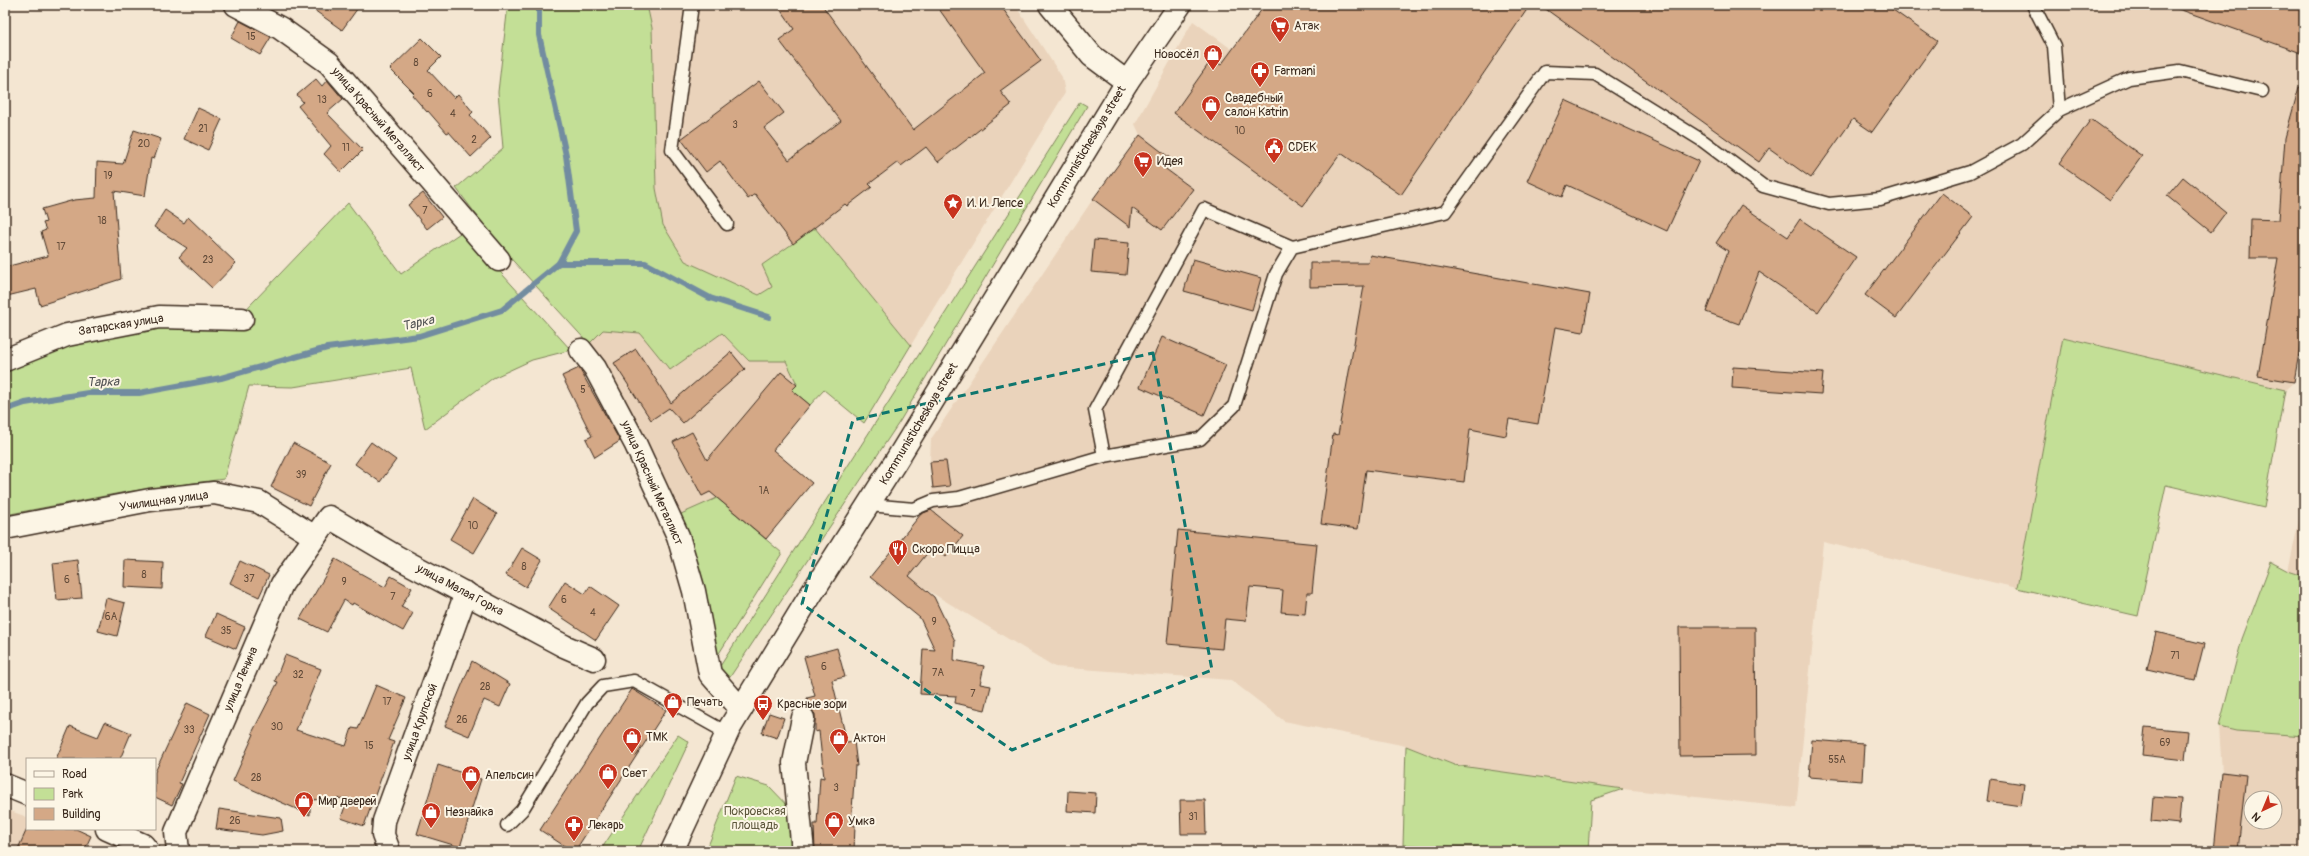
<svg xmlns="http://www.w3.org/2000/svg" width="2309" height="856" viewBox="0 0 2309 856" font-family="Pangolin,sans-serif">
<style>
.built{fill:#ead3bb;fill-rule:evenodd}
.green{fill:#c3df96;stroke:#7f845a}
.lines{fill:none;stroke-linecap:round;stroke-linejoin:round}
.stream{stroke:#728ca0;stroke-width:6}
.building{fill:#d4a886;stroke:#3b2a1e}
.service-casing{stroke:#3b2a1e;stroke-width:15}
.minor-casing{stroke:#3b2a1e;stroke-width:25}
.tertiary-casing{stroke:#3b2a1e;stroke-width:25}
.secondary-casing{stroke:#3b2a1e;stroke-width:25}
.service{stroke:#fcf5e5;stroke-width:12}
.minor{stroke:#fcf5e5;stroke-width:22}
.tertiary{stroke:#fcf5e5;stroke-width:22}
.secondary{stroke:#fcf5e5;stroke-width:22}
.marked{fill:none;stroke:#0f766e;stroke-width:3;stroke-dasharray:8 5;stroke-linejoin:round}
.labels{text-anchor:middle;dominant-baseline:central;stroke-width:4;stroke-linejoin:round;paint-order:stroke}
.number-label{font-size:10px;fill:#614a38}
.poi-label{font-size:12px;fill:#3b2a1e;stroke:#fcf5e5;text-anchor:start}
.street-label{font-size:12px;fill:#3b2a1e;stroke:#fcf5e5}
.park-label{font-size:12px;fill:#5d573c;stroke:#fcf5e5}
.water-label{font-size:13px;font-style:italic;fill:#525354;stroke:#fcf5e5}
</style>
<rect width="100%" height="100%" fill="#f4e6d2"/>
<filter id="ink" filterUnits="userSpaceOnUse"><feTurbulence type="fractalNoise" baseFrequency=".025" numOctaves="2"/><feDisplacementMap in="SourceGraphic" scale="8" xChannelSelector="R" yChannelSelector="G"/><feConvolveMatrix kernelMatrix="1 2 1 2 8 2 1 2 1" color-interpolation-filters="sRGB"/></filter>
<g filter="url(#ink)">
<g class="built">
<polygon points="647,5 1015,5 1062,77 1065,93 911,345 815,228 793,244 772,287 759,295 685,261 663,225 656,188 652,28"/>
<polygon points="1265,5 2304,5 2304,324 2294,382 2285,390 2063,337 2017,588 1823,542 1796,808 1623,789 1454,765 1406,746 1284,721 1231,680 1055,667 922,587 906,607 870,577 927,507 934,513 930,462 931,439 1093,199 1123,221 1132,208 1162,230 1192,189 1163,167 1170,158 1140,135 1135,124 1193,21 1233,50"/>
<polygon points="603,330 641,333 670,370 722,333 749,361 786,361 797,385 733,461 741,469 717,498 681,514 605,372 589,344"/>
<polygon points="2304,498 2304,576 2288,571"/>
<path d="M2219 727 2236 731 2304 736V851H2214L2222 772ZM2251 798H2275V822H2251Z"/>
<polygon points="5,809 27,817 27,829 76,829 91,836 88,843 108,851 5,851"/>
</g>
<g class="green">
<polygon points="508,5 647,5 652,28 656,188 663,225 685,261 759,295 772,287 762,265 815,228 911,345 864,423 824,390 810,405 792,390 797,384 786,361 749,361 722,333 670,370 640,333 603,330 589,344 504,251 456,188 503,148 498,92"/>
<polygon points="1080,102 1087,106 900,421 730,677 717,671"/>
<polygon points="348,203 401,274 463,231 571,350 532,360 493,378 425,429 411,368 293,387 249,386 224,479 126,492 5,515 5,371 73,341 155,323 232,324"/>
<polygon points="2063,337 2285,390 2264,508 2166,485 2138,616 2017,588"/>
<polygon points="717,498 782,553 713,663 681,514"/>
<polygon points="2271,562 2288,571 2304,576 2304,736 2236,731 2219,727 2242,639"/>
<polygon points="678,735 689,742 638,851 600,851"/>
<polygon points="1406,746 1454,765 1623,789 1591,800 1588,851 1477,851 1477,847 1403,845"/>
<polygon points="736,776 769,786 793,811 797,851 706,851"/>
</g>
<g class="lines">
<g class="stream">
<polyline points="559,263 645,263 710,298 769,317"/>
<polyline points="5,410 25,403 88,393 139,393 221,378 327,348 419,336 502,310 559,263 576,231 566,155 539,35 539,5"/>
</g>
</g>
<g class="building">
<polygon points="307,5 360,5 342,30"/>
<polygon points="777,5 822,5 913,130 985,73 936,5 1000,5 1041,61 1000,91 1011,105 938,162 926,147 901,166 898,162 869,184 872,187 847,206 845,204 793,244 755,194 748,199 720,161 706,172 681,139 759,81 784,113 764,128 789,160 841,121 779,40 794,29"/>
<polygon points="1265,5 1530,5 1401,195 1341,153 1303,206 1174,113 1212,59 1221,65"/>
<polygon points="1540,5 1886,5 1937,41 1872,132 1853,119 1811,178 1769,148 1759,162"/>
<polygon points="2174,5 2304,5 2304,54 2173,7"/>
<polygon points="240,21 271,37 260,55 231,38"/>
<polygon points="422,38 441,57 428,70 454,98 458,94 473,112 470,115 491,138 471,157 449,132 447,133 428,111 427,112 412,95 414,93 390,69"/>
<polygon points="316,79 322,86 327,80 343,99 327,113 363,150 341,172 324,154 331,146 298,106 303,102 297,95"/>
<polygon points="2299,87 2304,88 2304,324 2294,382 2258,376 2278,258 2250,258 2251,219 2279,220 2285,138"/>
<polygon points="1565,100 1699,161 1667,231 1567,185 1562,197 1527,181"/>
<polygon points="198,108 222,119 208,150 184,139"/>
<polygon points="2091,119 2142,156 2110,200 2059,164"/>
<polygon points="134,130 161,139 154,159 151,158 145,196 114,191 121,279 40,305 36,289 7,296 5,267 48,256 41,232 46,230 43,223 46,222 42,209 74,200 96,198 97,162 123,164"/>
<polygon points="1140,135 1170,158 1163,167 1193,189 1162,230 1132,208 1130,227 1093,199"/>
<polygon points="2183,177 2226,212 2211,232 2167,196"/>
<polygon points="423,193 442,217 427,229 408,205"/>
<polygon points="1942,193 1973,217 1896,318 1865,295"/>
<polygon points="1741,205 1788,237 1800,219 1856,257 1818,312 1759,272 1739,324 1706,312 1728,251 1716,243"/>
<polygon points="165,210 184,223 188,217 236,263 212,288 179,257 187,248 154,227"/>
<polygon points="1094,240 1129,243 1126,275 1091,272"/>
<polygon points="1370,255 1590,294 1583,332 1555,327 1538,424 1509,419 1506,436 1470,429 1464,482 1366,470 1358,529 1321,524 1333,434 1338,435 1364,286 1310,287 1310,263 1368,263"/>
<polygon points="1193,259 1261,278 1252,310 1184,291"/>
<polygon points="1162,337 1226,365 1204,415 1140,387"/>
<polygon points="636,349 671,403 731,352 745,369 683,423 669,408 651,420 614,363"/>
<polygon points="1733,367 1823,373 1821,394 1732,388"/>
<polygon points="579,368 620,441 595,457 586,439 592,436 562,376"/>
<polygon points="781,372 797,385 792,390 810,405 773,450 812,483 766,539 710,492 702,496 673,442 692,432 707,460"/>
<polygon points="371,442 396,460 380,482 355,464"/>
<polygon points="293,443 331,463 309,506 271,487"/>
<polygon points="946,461 950,486 933,488 930,462"/>
<polygon points="473,499 497,514 474,553 450,539"/>
<polygon points="931,510 963,536 946,557 933,546 909,576 934,597 955,641 954,660 984,666 980,684 991,686 985,710 955,703 956,696 920,694 923,649 935,650 920,618 870,577 921,514"/>
<polygon points="1178,530 1317,544 1312,593 1307,593 1305,614 1281,612 1283,590 1250,587 1246,621 1225,619 1222,649 1167,644"/>
<polygon points="522,548 542,560 526,587 506,575"/>
<polygon points="335,559 385,587 391,576 412,588 401,607 413,613 403,631 353,603 352,605 344,600 327,632 300,619"/>
<polygon points="78,560 82,598 57,600 53,563"/>
<polygon points="125,560 163,562 162,589 124,587"/>
<polygon points="240,561 269,575 259,597 230,583"/>
<polygon points="565,581 585,594 590,586 619,606 596,640 548,608"/>
<polygon points="106,598 125,603 117,636 98,631"/>
<polygon points="216,614 245,627 236,649 206,636"/>
<polygon points="1679,627 1755,627 1756,755 1680,756"/>
<polygon points="2156,632 2204,644 2195,680 2147,669"/>
<polygon points="837,648 845,677 832,680 847,742 854,741 857,766 855,766 851,825 855,825 854,851 815,851 814,824 817,824 820,777 824,778 819,731 815,732 815,714 809,708 807,698 815,696 804,657"/>
<polygon points="285,655 321,669 296,730 346,746 352,728 358,729 376,685 406,698 388,740 394,742 364,826 341,818 348,798 310,800 310,815 233,781 254,734 252,733 278,682 275,681"/>
<polygon points="472,661 510,684 500,707 484,700 469,736 445,726"/>
<polygon points="632,689 666,710 575,851 572,851 540,830"/>
<polygon points="187,703 210,714 179,783 182,784 172,805 155,797 155,772"/>
<polygon points="769,713 784,718 777,738 762,733"/>
<polygon points="105,722 131,733 120,759 56,759 70,726 98,737"/>
<polygon points="2145,727 2188,731 2185,760 2142,755"/>
<polygon points="1812,740 1864,744 1862,781 1809,777"/>
<polygon points="438,765 481,779 460,847 417,834"/>
<polygon points="2222,772 2246,775 2238,851 2214,851"/>
<polygon points="1990,779 2024,784 2021,806 1987,801"/>
<polygon points="1068,791 1096,793 1095,813 1067,811"/>
<polygon points="2153,797 2181,799 2179,824 2151,821"/>
<polygon points="1180,800 1205,800 1206,834 1181,834"/>
<polygon points="219,809 281,818 283,831 262,835 216,829"/>
<polygon points="27,829 76,829 91,836 84,851 17,851"/>
</g>
<g class="lines">
<g class="service-casing">
<g id="service">
<polyline points="692,5 672,150 727,224"/>
<polyline points="2033,5 2054,46 2059,110"/>
<polyline points="1104,456 1095,410 1204,209 1292,247"/>
<polyline points="869,505 914,509 933,501 959,498 1104,456 1200,439 1234,406 1276,274 1292,247 1445,212 1545,72 1595,74 1703,141 1763,186 1829,204 1880,199 1970,172 2022,144 2059,110 2129,78 2180,71 2262,91"/>
<polyline points="507,825 522,810 587,703 603,686 634,681 727,733"/>
</g>
</g>
<g class="minor-casing">
<g id="minor">
<polyline points="236,5 280,28 329,63 499,260"/>
<polyline points="581,350 595,368 635,443 678,536 694,591 710,674 741,709"/>
<polyline points="5,360 67,335 159,317 242,319"/>
<polyline points="5,528 150,500 214,493 259,502 315,537"/>
<polyline points="5,785 27,794"/>
<polyline points="107,829 143,845 148,851"/>
<polyline points="178,851 176,832 282,584 329,517 397,557 564,646 594,659"/>
<polyline points="386,851 388,848 383,835 384,821 466,593"/>
<polyline points="803,851 794,763 803,718"/>
</g>
</g>
<g class="tertiary-casing">
<polyline id="tertiary" points="1050,5 1092,56 1127,82"/>
</g>
<g class="secondary-casing">
<polyline id="secondary" points="672,851 729,729 805,604 896,461 1127,82 1180,5"/>
</g>
<use href="#service" class="service"/>
<use href="#minor" class="minor"/>
<use href="#tertiary" class="tertiary"/>
<use href="#secondary" class="secondary"/>
</g>
</g>
<path class="marked" d="M1153 353 1212 670 1012 750 802 604 853 420Z"/>
<defs>
<g id="supermarket-pin" transform="scale(1)"><path d="M0 17L-7.5 6A9.5 9.5 0 1 1 7.5 6Z" fill="#c8321e" stroke="#fcf5e5"/><path d="M-6-5.5h2.5l.6 2H6L4.5 2H-2.5L-4.4-4H-6ZM-1.5 3.2a1.3 1.3 0 1 0 .1 0ZM3 3.2a1.3 1.3 0 1 0 .1 0Z" fill="#fff"/></g>
<g id="shop-pin" transform="scale(1)"><path d="M0 17L-7.5 6A9.5 9.5 0 1 1 7.5 6Z" fill="#c8321e" stroke="#fcf5e5"/><path d="M-5-2.5h2.3a2.7 3.5 0 0 1 5.4 0H5L5.5 6h-11ZM-1.5-2.5h3a1.5 2.3 0 0 0-3 0Z" fill="#fff"/></g>
<g id="pharmacy-pin" transform="scale(1)"><path d="M0 17L-7.5 6A9.5 9.5 0 1 1 7.5 6Z" fill="#c8321e" stroke="#fcf5e5"/><path d="M-2-6h4v4h4v4h-4v4h-4v-4h-4v-4h4Z" fill="#fff"/></g>
<g id="civic-pin" transform="scale(1)"><path d="M0 17L-7.5 6A9.5 9.5 0 1 1 7.5 6Z" fill="#c8321e" stroke="#fcf5e5"/><path d="M-.6-6.5H3V-4.5H.6V-3L4-1V1h2V6H-6V1h2V-1L-.6-3ZM-1.2 2.5V6h2.4V2.5Z" fill="#fff"/></g>
<g id="sight-pin" transform="scale(1)"><path d="M0 17L-7.5 6A9.5 9.5 0 1 1 7.5 6Z" fill="#c8321e" stroke="#fcf5e5"/><path d="M0-6L1.8-2.2L6-1.7L2.9 1.2L3.7 5.4L0 3.3L-3.7 5.4L-2.9 1.2L-6-1.7L-1.8-2.2Z" fill="#fff"/></g>
<g id="restaurant-pin" transform="scale(1)"><path d="M0 17L-7.5 6A9.5 9.5 0 1 1 7.5 6Z" fill="#c8321e" stroke="#fcf5e5"/><path d="M-5-6h1v4h1v-4h1v4h1v-4h1v5L-1.5 .5V6h-2V.5L-5-1ZM5-6V6H3V1.5H1.5Q1.5-4 5-6Z" fill="#fff"/></g>
<g id="bus-pin" transform="scale(1)"><path d="M0 17L-7.5 6A9.5 9.5 0 1 1 7.5 6Z" fill="#c8321e" stroke="#fcf5e5"/><path d="M-5-6H5V4H4V6H2V4H-2V6H-4V4H-5ZM-3.5-4V0h7V-4ZM-3.5 1.2v1.5H-2V1.2ZM2 1.2v1.5H3.5V1.2Z" fill="#fff"/></g>
</defs>
<g fill-rule="evenodd">
<use href="#supermarket-pin" x="1280" y="26"/>
<use href="#shop-pin" x="1213" y="54"/>
<use href="#pharmacy-pin" x="1260" y="71"/>
<use href="#shop-pin" x="1211" y="105"/>
<use href="#civic-pin" x="1274" y="147"/>
<use href="#supermarket-pin" x="1143" y="161"/>
<use href="#sight-pin" x="953" y="203"/>
<use href="#restaurant-pin" x="898" y="549"/>
<use href="#shop-pin" x="673" y="702"/>
<use href="#bus-pin" x="763" y="704"/>
<use href="#shop-pin" x="632" y="737"/>
<use href="#shop-pin" x="839" y="738"/>
<use href="#shop-pin" x="608" y="773"/>
<use href="#shop-pin" x="471" y="775"/>
<use href="#shop-pin" x="304" y="801"/>
<use href="#shop-pin" x="431" y="812"/>
<use href="#shop-pin" x="834" y="821"/>
<use href="#pharmacy-pin" x="574" y="825"/>
</g>
<g class="labels">
<g class="number-label">
<text x="251" y="37">15</text>
<text x="416" y="63">8</text>
<text x="430" y="94">6</text>
<text x="322" y="100">13</text>
<text x="453" y="114">4</text>
<text x="735" y="125">3</text>
<text x="203" y="129">21</text>
<text x="1240" y="131">10</text>
<text x="474" y="140">2</text>
<text x="144" y="144">20</text>
<text x="346" y="148">11</text>
<text x="108" y="176">19</text>
<text x="425" y="211">7</text>
<text x="102" y="221">18</text>
<text x="61" y="247">17</text>
<text x="208" y="260">23</text>
<text x="583" y="390">5</text>
<text x="301" y="475">39</text>
<text x="764" y="491">1А</text>
<text x="473" y="526">10</text>
<text x="524" y="567">8</text>
<text x="144" y="575">8</text>
<text x="249" y="579">37</text>
<text x="67" y="580">6</text>
<text x="344" y="582">9</text>
<text x="393" y="597">7</text>
<text x="564" y="600">6</text>
<text x="593" y="613">4</text>
<text x="111" y="617">6А</text>
<text x="934" y="622">9</text>
<text x="226" y="631">35</text>
<text x="2175" y="656">71</text>
<text x="824" y="667">6</text>
<text x="938" y="673">7А</text>
<text x="298" y="675">32</text>
<text x="485" y="687">28</text>
<text x="973" y="694">7</text>
<text x="387" y="702">17</text>
<text x="462" y="720">26</text>
<text x="277" y="727">30</text>
<text x="189" y="730">33</text>
<text x="2165" y="743">69</text>
<text x="369" y="746">15</text>
<text x="1837" y="760">55А</text>
<text x="256" y="778">28</text>
<text x="836" y="788">3</text>
<text x="1193" y="817">31</text>
<text x="235" y="821">26</text>
</g>
<g class="poi-label">
<text x="1294" y="26">Атак</text>
<text x="1199" y="54" text-anchor="end">Новосёл</text>
<text x="1274" y="71">Farmani</text>
<text x="1225" y="98">Свадебный<tspan x="1225" dy="14">салон Katrin</tspan></text>
<text x="1288" y="147">CDEK</text>
<text x="1157" y="161">Идея</text>
<text x="967" y="203">И. И. Лепсе</text>
<text x="912" y="549">Скоро Пицца</text>
<text x="687" y="702">Печать</text>
<text x="777" y="704">Красные зори</text>
<text x="646" y="737">ТМК</text>
<text x="853" y="738">Актон</text>
<text x="622" y="773">Свет</text>
<text x="485" y="775">Апельсин</text>
<text x="318" y="801">Мир дверей</text>
<text x="445" y="812">Незнайка</text>
<text x="848" y="821">Умка</text>
<text x="588" y="825">Лекарь</text>
</g>
<g class="street-label">
<text transform="translate(378 120) rotate(49)">улица Красный Металлист</text>
<text transform="translate(1087 147) rotate(-59)">Kommunisticheskaya street</text>
<text transform="translate(121 325) rotate(-9)">Затарская улица</text>
<text transform="translate(919 424) rotate(-59)">Kommunisticheskaya street</text>
<text transform="translate(652 483) rotate(66)">улица Красный Металлист</text>
<text transform="translate(164 501) rotate(-8)">Училищная улица</text>
<text transform="translate(460 590) rotate(28)">улица Малая Горка</text>
<text transform="translate(241 679) rotate(-67)">улица Ленина</text>
<text transform="translate(420 722) rotate(-70)">улица Крупской</text>
</g>
<g class="park-label">
<text x="755" y="811">Покровская<tspan x="755" dy="14">площадь</tspan></text>
</g>
<g class="water-label">
<text transform="translate(418 323) rotate(-13)">Тарка</text>
<text transform="translate(103 382) rotate(-1)">Тарка</text>
</g>
</g>
<rect width="2309" height="856" fill="none" stroke="#fcf5e5" stroke-width="20"/>
<rect x="10" y="10" width="2289" height="836" fill="none" stroke="#3b2a1e" stroke-width="1.5" filter="url(#ink)"/>
<rect x="26" y="758" width="130" height="72" fill="#fcf5e5" stroke="#afa495"/>
<rect x="34" y="771" width="20" height="6" fill="#fcf5e5" stroke="#afa495"/>
<text x="62" y="778" font-size="12" fill="#3b2a1e">Road</text>
<rect x="34" y="788" width="20" height="12" fill="#c3df96" stroke="#afa495"/>
<text x="62" y="798" font-size="12" fill="#3b2a1e">Park</text>
<rect x="34" y="808" width="20" height="12" fill="#d4a886" stroke="#afa495"/>
<text x="62" y="818" font-size="12" fill="#3b2a1e">Building</text>
<g transform="translate(2263 810) rotate(224)"><circle r="19" fill="#fcf5e5" stroke="#afa495"/>
<path d="M0-3L7 15L0 10L-7 15Z" fill="#c8321e"/>
<text y="-6" font-size="11" font-weight="bold" text-anchor="middle" fill="#3b2a1e">N</text>
</g>
</svg>
